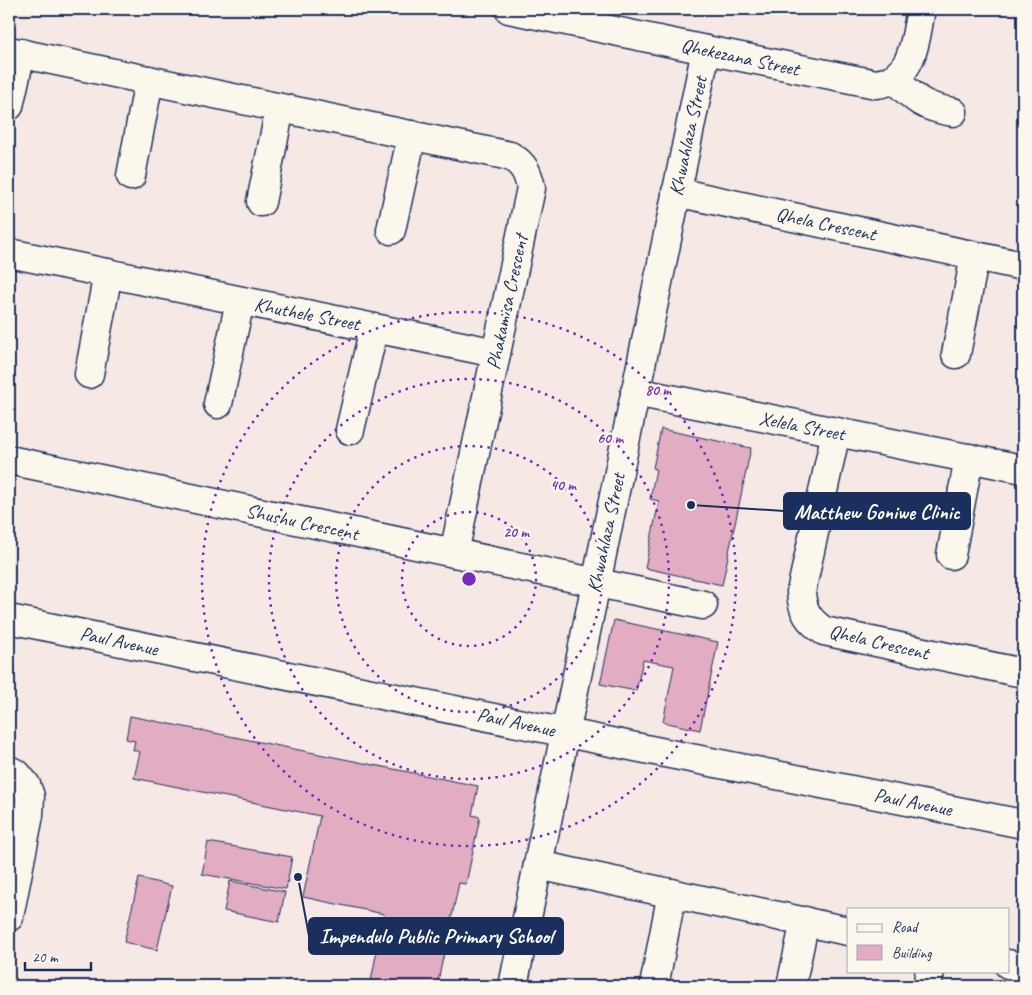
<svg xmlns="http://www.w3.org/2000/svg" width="1032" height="995" viewBox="0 0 1032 995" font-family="Caveat,sans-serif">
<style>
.building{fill:#e2acc2;stroke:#1b2f5e}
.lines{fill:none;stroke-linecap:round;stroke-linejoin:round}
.minor-casing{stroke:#1b2f5e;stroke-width:31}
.minor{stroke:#fbf7ec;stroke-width:28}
.ring{fill:none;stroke:#7b2cbf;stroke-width:2.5;stroke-dasharray:2.5 5}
.labels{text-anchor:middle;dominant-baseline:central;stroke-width:4.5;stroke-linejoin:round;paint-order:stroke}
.street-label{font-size:20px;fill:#1b2f5e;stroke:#fbf7ec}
.centre{fill:#7b2cbf;stroke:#fbf7ec;stroke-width:2.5}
.ring-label{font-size:15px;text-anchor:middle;font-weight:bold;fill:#7b2cbf;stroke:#fbf7ec;stroke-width:4.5;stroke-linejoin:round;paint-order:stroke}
.leader{fill:none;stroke:#1b2f5e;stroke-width:2}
.callout-dot{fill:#1b2f5e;stroke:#fbf7ec;stroke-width:2}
.callout{fill:#1b2f5e;stroke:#1b2f5e;stroke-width:2}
.callout-label{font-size:21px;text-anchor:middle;font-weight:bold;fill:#fff}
</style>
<rect width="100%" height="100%" fill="#f6e8e4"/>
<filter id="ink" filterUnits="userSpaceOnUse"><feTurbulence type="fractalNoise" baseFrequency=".02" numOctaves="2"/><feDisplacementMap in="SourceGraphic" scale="10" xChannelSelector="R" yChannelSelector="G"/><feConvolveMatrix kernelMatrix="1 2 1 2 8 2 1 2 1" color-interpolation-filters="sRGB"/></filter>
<g filter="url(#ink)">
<g class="building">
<polygon points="661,429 751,448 722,585 645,568 659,501 650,499 656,469 653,468"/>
<polygon points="614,620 718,642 700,730 663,722 674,666 643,660 636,691 600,684"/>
<polygon points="130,716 478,786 472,815 480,817 466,884 459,883 437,986 370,986 384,914 303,897 320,816 134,778 140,752 133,750 135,741 126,739"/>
<polygon points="208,842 292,857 286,889 202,874"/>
<polygon points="139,878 172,886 157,950 124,942"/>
<polygon points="230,881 285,892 279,922 224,911"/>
</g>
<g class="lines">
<g class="minor-casing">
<g id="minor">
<path d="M509 9 706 50 876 84C914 80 915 39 921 9"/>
<path d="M9 51 510 156C524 164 528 173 531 188L454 553"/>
<path d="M894 79C916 100 923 107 953 112"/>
<polyline points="9,106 21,53"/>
<polyline points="131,176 149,80"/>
<polyline points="676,192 1023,266"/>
<polyline points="261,202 280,108"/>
<polyline points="391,230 412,135"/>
<polyline points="9,253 496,353"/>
<polyline points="956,354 975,256"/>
<polyline points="89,374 108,273"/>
<polyline points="635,392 1023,469"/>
<polyline points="218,404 240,301"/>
<polyline points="350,430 374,328"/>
<path d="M836 432 801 592C802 611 809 621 824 631L1023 673"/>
<polyline points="9,460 703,605"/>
<polyline points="951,555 969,458"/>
<polyline points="9,619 660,752 1023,824"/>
<polyline points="9,770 17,774 26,785 30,796 29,815 9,917"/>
<polyline points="538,865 848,931"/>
<polyline points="1008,964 1023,968"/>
<polyline points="513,986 706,50"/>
<polyline points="654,986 672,893"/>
<polyline points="791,986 805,921"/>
<polyline points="927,986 930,971"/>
</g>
</g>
<use href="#minor" class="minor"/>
</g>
</g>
<g class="ring">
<circle cx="469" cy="579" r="67"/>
<circle cx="469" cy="579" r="133"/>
<circle cx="469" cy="579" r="200"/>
<circle cx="469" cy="579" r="267"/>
</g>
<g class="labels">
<g class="street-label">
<text transform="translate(740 57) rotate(12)">Qhekezana Street</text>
<text transform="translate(688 136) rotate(-78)">Khwahlaza Street</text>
<text transform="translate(826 224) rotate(12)">Qhela Crescent</text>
<text transform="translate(507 302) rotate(-78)">Phakamisa Crescent</text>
<text transform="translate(307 314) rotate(11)">Khuthele Street</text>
<text transform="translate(802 426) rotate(11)">Xelela Street</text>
<text transform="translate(302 522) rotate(12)">Shushu Crescent</text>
<text transform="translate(606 533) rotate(-78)">Khwahlaza Street</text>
<text transform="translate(119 641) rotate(12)">Paul Avenue</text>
<text transform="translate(879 642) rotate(13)">Qhela Crescent</text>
<text transform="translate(516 722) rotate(12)">Paul Avenue</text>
<text transform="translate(913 802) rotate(11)">Paul Avenue</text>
</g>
</g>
<circle cx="469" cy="579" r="8" class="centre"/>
<g class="ring-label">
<text x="658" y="395">80 m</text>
<text x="610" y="443">60 m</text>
<text x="563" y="490">40 m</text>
<text x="516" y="537">20 m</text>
</g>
<path class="leader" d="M691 505L784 511M298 877L309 936"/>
<g class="callout-dot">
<circle cx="691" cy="505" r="5"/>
<circle cx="298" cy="877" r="5"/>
</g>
<g class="callout">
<rect x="784" y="493" width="186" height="36" rx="5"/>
<rect x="309" y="918" width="254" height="36" rx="5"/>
</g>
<g class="callout-label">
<text x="877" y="519">Matthew Goniwe Clinic</text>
<text x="436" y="943">Impendulo Public Primary School</text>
</g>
<rect width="1032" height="995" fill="none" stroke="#fbf7ec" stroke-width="30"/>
<rect x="15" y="15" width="1002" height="965" fill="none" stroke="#1b2f5e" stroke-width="2" filter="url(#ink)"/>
<rect x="847" y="908" width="162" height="65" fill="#fbf7ec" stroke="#a1a7b3"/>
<rect x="857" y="924" width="25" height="8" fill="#fbf7ec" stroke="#a1a7b3"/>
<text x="892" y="932" font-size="15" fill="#1b2f5e">Road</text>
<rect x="857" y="945" width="25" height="15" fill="#e2acc2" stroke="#a1a7b3"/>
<text x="892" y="958" font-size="15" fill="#1b2f5e">Building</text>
<path d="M25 962v8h66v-8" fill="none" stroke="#1b2f5e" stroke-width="2.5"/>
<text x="32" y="962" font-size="15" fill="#1b2f5e" stroke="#fbf7ec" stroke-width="4" paint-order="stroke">20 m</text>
</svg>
